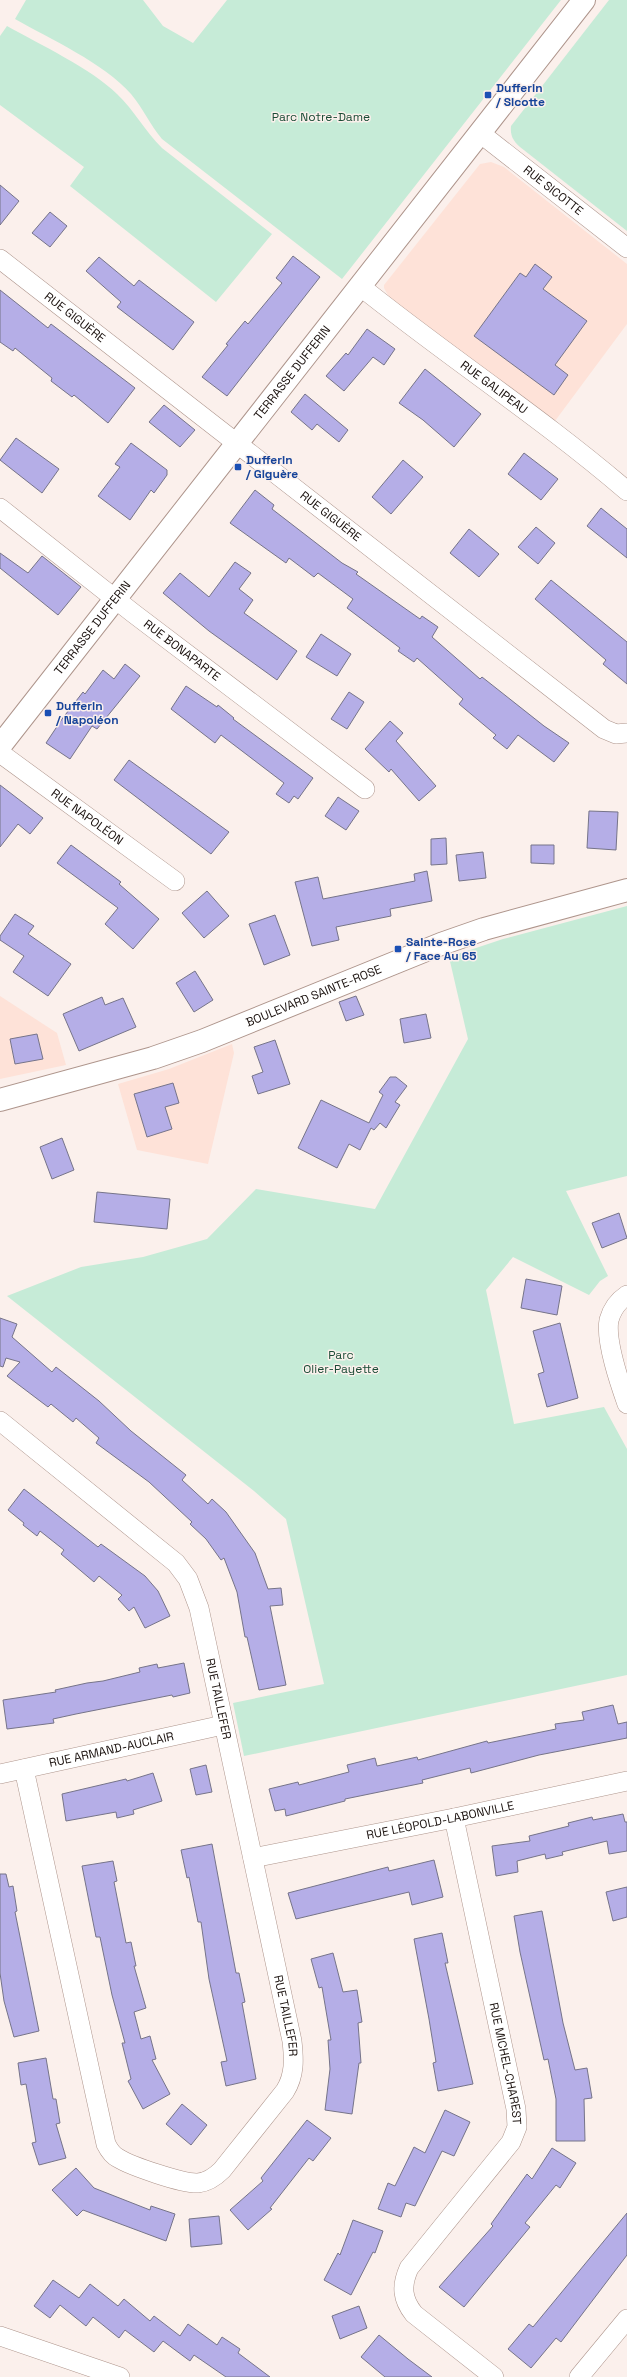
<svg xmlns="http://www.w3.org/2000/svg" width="627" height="2377" viewBox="0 0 627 2377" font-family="'Space Grotesk',sans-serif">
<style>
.built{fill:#fee2d8}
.green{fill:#c6ebd7}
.building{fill:#b5aee7;stroke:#767489}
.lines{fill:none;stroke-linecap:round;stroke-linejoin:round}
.minor-casing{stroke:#ae958c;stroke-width:20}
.tertiary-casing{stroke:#ae958c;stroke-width:24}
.minor{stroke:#fff;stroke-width:19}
.tertiary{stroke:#fff;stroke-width:22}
.transit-dot{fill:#1a4fb4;stroke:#fbf0ec;stroke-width:1.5}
.labels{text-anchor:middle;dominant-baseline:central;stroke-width:3;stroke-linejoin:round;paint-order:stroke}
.transit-label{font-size:12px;font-weight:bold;fill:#164399;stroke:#fbf0ec;text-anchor:start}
.park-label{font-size:12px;fill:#1a4b35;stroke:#fbf0ec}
.street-label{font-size:12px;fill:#19100d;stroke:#fbf0ec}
</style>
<rect width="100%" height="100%" fill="#fbf0ec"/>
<g class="built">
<polygon points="491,162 504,167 627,264 627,324 555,421 390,299 384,288 384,285 480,164"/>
<polygon points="0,996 57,1033 66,1065 0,1079"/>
<polygon points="232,1044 234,1053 208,1164 137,1150 118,1084 169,1069"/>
</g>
<g class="green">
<path d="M26 0H143L163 26 193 43 227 0H561L342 279 162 139C150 125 143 108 131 94 104 63 50 39 15 19Z"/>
<path d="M609 0H627V231L520 147C513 141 510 135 511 126Z"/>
<path d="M7 26C39 44 92 69 117 94 134 110 145 131 162 148L272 234 216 302 70 186 84 167 0 105V36Z"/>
<polygon points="627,906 627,1176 566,1191 608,1276 600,1281 589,1295 513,1257 486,1290 514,1424 604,1407 627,1449 627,1675 244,1756 233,1703 324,1684 286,1519 254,1491 7,1296 81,1267 143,1257 207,1239 256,1189 375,1209 468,1039 449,957 503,939"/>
</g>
<g class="building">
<polygon points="0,185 19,201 0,225"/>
<polygon points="50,212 67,226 50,247 32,233"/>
<polygon points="293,256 320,277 227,396 202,377 228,345 226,344 245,321 248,324 282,283 276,278"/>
<polygon points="99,257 134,286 139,280 194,322 173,350 117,307 121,302 86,271"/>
<polygon points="535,264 552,277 543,289 587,321 555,365 568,375 554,395 474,336 520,273 526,277"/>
<polygon points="0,290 48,328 51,324 135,388 108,423 74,395 72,397 51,381 52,378 15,348 13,351 0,342"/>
<polygon points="367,329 395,349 384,365 373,357 344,391 326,376 346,353 348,355"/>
<polygon points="425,369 481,414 454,447 423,420 399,403"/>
<polygon points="305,394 348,430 339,442 317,424 312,430 291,412"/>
<polygon points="164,405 195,430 180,447 149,422"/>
<polygon points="16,438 59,469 42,493 0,460"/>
<polygon points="131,443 167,470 167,475 154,493 151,490 130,520 98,496 120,467 115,464"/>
<polygon points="524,453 558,479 541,500 508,474"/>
<polygon points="403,460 423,477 391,514 372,497"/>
<polygon points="255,490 274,505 272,509 342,563 358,572 356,574 420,619 422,616 438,627 432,637 480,679 482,677 544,726 569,743 554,762 518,735 507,749 493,738 496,735 459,704 463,699 417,658 414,662 398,651 400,648 347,608 353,599 318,573 314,577 289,558 286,563 230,523"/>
<polygon points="601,508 627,529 627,558 587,526"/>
<polygon points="536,527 555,543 538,564 518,547"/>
<polygon points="469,529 499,554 479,577 450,553"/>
<polygon points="0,553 28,573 42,556 81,587 58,615 0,568"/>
<polygon points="235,562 251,573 239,589 253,600 244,613 297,651 277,680 209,631 163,593 180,573 209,597"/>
<polygon points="551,580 627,642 627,684 603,664 606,660 535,599"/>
<polygon points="321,634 351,654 337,676 306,657"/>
<polygon points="125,664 140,676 97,729 92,726 70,759 46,743 62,719 83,692 85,694 103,670 114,679"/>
<polygon points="186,686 217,707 218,705 234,718 233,719 313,778 298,799 294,796 289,803 276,794 284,783 221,735 215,743 171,709"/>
<polygon points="349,692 364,702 347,729 331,719"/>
<polygon points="390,721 403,733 396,741 436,786 419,801 391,769 389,772 365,749"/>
<polygon points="129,760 229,832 211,854 114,780"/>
<polygon points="0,785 43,818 30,834 18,824 0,847"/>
<polygon points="338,797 359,811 346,830 325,816"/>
<polygon points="589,811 618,812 616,850 587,848"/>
<polygon points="446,838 447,864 431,865 431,839"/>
<polygon points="71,845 121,882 119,884 159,919 133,949 105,924 118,908 57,863"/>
<polygon points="531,845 554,845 554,864 531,863"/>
<polygon points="483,852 486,878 459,881 456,855"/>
<polygon points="427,871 432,901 390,909 391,916 336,927 339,940 312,946 295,882 318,877 323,899 415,881 414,874"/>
<polygon points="207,891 229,916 204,938 182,913"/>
<polygon points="15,914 34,926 28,934 71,964 48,996 13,972 24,956 0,940 0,936"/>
<polygon points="275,915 290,955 264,965 249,924"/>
<polygon points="195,971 213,1000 194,1012 176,983"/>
<polygon points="356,996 364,1015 346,1021 339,1002"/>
<polygon points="102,997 105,1005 123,998 136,1027 79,1051 63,1014"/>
<polygon points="426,1014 431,1038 404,1043 400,1019"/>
<polygon points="37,1034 43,1059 15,1064 10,1039"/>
<polygon points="275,1040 290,1084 258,1094 252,1076 263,1072 254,1047"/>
<polygon points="390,1077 396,1077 407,1086 395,1102 400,1105 386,1128 380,1123 374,1130 371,1128 360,1150 349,1144 337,1168 298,1148 321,1100 369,1123 383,1095 379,1092"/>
<polygon points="173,1083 179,1103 165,1107 172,1129 147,1137 134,1094"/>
<polygon points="62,1138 74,1170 52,1179 40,1147"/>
<polygon points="97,1192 170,1199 167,1229 94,1222"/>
<polygon points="619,1213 627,1238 602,1248 592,1223"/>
<polygon points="526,1279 562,1286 557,1315 521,1308"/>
<polygon points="0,1318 17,1324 12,1337 52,1372 56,1367 99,1401 131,1431 186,1475 182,1480 208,1504 212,1499 226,1512 255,1553 268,1589 281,1588 283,1605 270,1606 286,1685 259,1690 247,1637 245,1637 237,1592 224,1558 221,1560 206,1539 190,1524 192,1522 149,1482 96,1443 99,1438 76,1418 73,1422 51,1404 48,1407 7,1376 20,1362 6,1358 3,1367 0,1366"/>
<polygon points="560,1323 578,1398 547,1407 538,1374 544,1372 533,1331"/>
<polygon points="24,1489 98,1547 101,1544 145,1576 158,1591 170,1616 145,1628 134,1607 129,1611 118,1599 122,1595 99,1576 94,1582 61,1554 64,1550 40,1531 37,1536 23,1525 24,1523 8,1510"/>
<polygon points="184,1663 190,1693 173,1697 172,1695 76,1714 53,1719 54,1723 7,1729 3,1700 56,1692 55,1690 87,1683 103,1681 140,1672 139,1668 157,1664 158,1668"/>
<polygon points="613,1705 618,1724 627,1722 627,1738 539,1755 471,1773 470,1768 422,1780 423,1783 345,1799 345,1801 286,1816 285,1809 275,1811 269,1789 298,1782 299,1785 349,1772 347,1765 375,1758 377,1766 417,1757 418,1760 487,1741 488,1743 556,1729 555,1724 584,1720 582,1712"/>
<polygon points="206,1765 212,1792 196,1795 190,1769"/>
<polygon points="153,1773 162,1801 133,1810 134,1814 117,1818 116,1812 66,1821 62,1794 126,1779 127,1781"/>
<polygon points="623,1814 625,1822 627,1822 627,1851 609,1854 607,1841 562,1852 563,1855 546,1859 545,1854 517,1861 518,1872 496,1876 492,1846 530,1841 529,1836 569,1826 568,1823 592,1817 593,1820"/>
<polygon points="212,1844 236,1973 239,1973 245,2002 242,2003 256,2079 226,2086 221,2062 227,2061 209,1979 201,1922 198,1922 189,1877 187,1878 181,1850"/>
<polygon points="434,1860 443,1897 412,1905 409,1892 296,1919 288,1893 388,1867 389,1871"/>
<polygon points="113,1861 117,1881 114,1882 126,1943 131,1942 136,1966 134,1966 146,2008 134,2012 141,2039 150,2036 156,2059 152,2060 170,2094 143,2109 128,2081 131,2079 122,2043 125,2043 112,1995 100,1937 96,1937 82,1866"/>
<polygon points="0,1874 6,1874 9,1887 13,1886 17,1911 15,1912 39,2031 14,2037 4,2001 0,1973"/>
<polygon points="627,1887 627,1917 613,1921 606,1892"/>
<polygon points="542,1911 563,2023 575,2070 587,2068 592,2098 584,2099 585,2141 556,2141 556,2099 548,2059 544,2060 520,1952 514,1916"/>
<polygon points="442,1933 448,1963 445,1963 473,2084 438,2091 433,2063 436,2062 429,2019 414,1939"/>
<polygon points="333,1953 343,1992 357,1990 362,2022 358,2023 361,2063 359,2063 352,2114 325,2110 330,2069 328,2040 331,2040 322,1987 319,1988 311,1959"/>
<polygon points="46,2058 53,2099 56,2099 60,2123 56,2124 66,2158 39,2165 32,2143 36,2142 26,2084 21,2085 18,2063"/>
<polygon points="182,2104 207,2125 191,2145 166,2124"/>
<polygon points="445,2110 470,2122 454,2156 442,2151 415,2206 406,2203 401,2217 378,2209 388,2183 395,2186 414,2147 425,2153"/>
<polygon points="307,2120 331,2138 313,2161 309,2158 270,2208 272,2209 248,2230 230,2210 263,2181 261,2178"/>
<polygon points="552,2148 576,2163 560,2188 556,2185 525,2223 530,2227 464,2307 439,2287 493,2226 491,2224 527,2174 532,2179"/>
<polygon points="76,2168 94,2188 150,2210 151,2206 175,2214 166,2241 83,2210 77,2216 52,2190"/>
<polygon points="627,2213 627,2255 561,2342 556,2338 531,2368 508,2349 529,2324 533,2327"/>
<polygon points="219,2216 222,2244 191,2247 189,2219"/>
<polygon points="353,2220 383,2231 375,2253 373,2252 351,2295 324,2280 338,2253 340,2255"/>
<polygon points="53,2280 79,2298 90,2284 118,2306 124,2299 150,2321 154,2316 180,2336 188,2324 217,2345 222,2337 240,2349 238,2353 270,2377 226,2377 194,2355 190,2361 163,2341 154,2352 125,2330 119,2338 93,2317 86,2326 60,2305 50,2318 34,2306"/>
<polygon points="359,2306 367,2328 340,2339 332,2316"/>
<polygon points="379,2335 408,2359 432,2377 385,2377 361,2357"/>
</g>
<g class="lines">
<g class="minor-casing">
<g id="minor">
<path id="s1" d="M480 133 627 248"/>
<path id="s2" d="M0 259 604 729 616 734 627 733"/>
<path id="s3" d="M360 286C447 356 542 418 627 491"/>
<path id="s4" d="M0 508 133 613 365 789"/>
<path id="s5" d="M0 753 175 881"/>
<path d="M627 1295C618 1301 612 1309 609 1320 605 1341 620 1384 627 1404"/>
<path id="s6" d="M0 1421 176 1563 188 1579 199 1608 292 2041C294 2059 295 2075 285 2091L222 2170C215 2177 208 2182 198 2183 183 2184 131 2166 118 2158 112 2155 109 2150 106 2144L24 1769"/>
<path id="s7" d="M0 1774 223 1725"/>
<path id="s8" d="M454 1818 516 2109 517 2127 511 2142 409 2268C401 2286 402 2299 414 2314L494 2377"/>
<path id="s9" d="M253 1858 454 1818 627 1781"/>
<polyline points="0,2336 120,2377"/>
<polyline points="579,2377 627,2319"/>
</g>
</g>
<g class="tertiary-casing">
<g id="tertiary">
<path id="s10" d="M0 746 584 0"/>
<path id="s11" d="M0 1100 153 1058 202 1041 441 944 484 929 627 890"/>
</g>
</g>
<use href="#minor" class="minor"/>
<use href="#tertiary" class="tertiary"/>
</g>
<g class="transit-dot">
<rect x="484" y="91" width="8" height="8" rx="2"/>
<rect x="234" y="463" width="8" height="8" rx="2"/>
<rect x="44" y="709" width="8" height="8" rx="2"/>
<rect x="394" y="945" width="8" height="8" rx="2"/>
</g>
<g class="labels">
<g class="transit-label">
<text x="496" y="88">Dufferin<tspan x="496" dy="14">/ Sicotte</tspan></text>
<text x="246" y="460">Dufferin<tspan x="246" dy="14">/ Giguère</tspan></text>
<text x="56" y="706">Dufferin<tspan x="56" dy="14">/ Napoléon</tspan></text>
<text x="406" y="942">Sainte-Rose<tspan x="406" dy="14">/ Face Au 65</tspan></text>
</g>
<g class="park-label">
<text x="321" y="117">Parc Notre-Dame</text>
<text x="341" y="1355">Parc<tspan x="341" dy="14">Olier-Payette</tspan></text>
</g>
<g class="street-label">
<text stroke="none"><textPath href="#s1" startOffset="93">RUE SICOTTE</textPath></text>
<text stroke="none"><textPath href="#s2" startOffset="95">RUE GIGUÈRE</textPath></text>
<text stroke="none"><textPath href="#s10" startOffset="474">TERRASSE DUFFERIN</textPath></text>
<text stroke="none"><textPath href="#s3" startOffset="168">RUE GALIPEAU</textPath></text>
<text stroke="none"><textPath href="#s2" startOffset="419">RUE GIGUÈRE</textPath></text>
<text stroke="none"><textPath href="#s10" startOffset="150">TERRASSE DUFFERIN</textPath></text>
<text stroke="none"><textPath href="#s4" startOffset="231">RUE BONAPARTE</textPath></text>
<text stroke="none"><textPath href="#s5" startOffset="108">RUE NAPOLÉON</textPath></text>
<text stroke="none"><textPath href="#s11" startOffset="331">BOULEVARD SAINTE-ROSE</textPath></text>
<text stroke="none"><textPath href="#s6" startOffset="370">RUE TAILLEFER</textPath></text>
<text stroke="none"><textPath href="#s7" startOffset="114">RUE ARMAND-AUCLAIR</textPath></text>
<text stroke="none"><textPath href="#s9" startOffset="191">RUE LÉOPOLD-LABONVILLE</textPath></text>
<text stroke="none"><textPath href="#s6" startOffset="694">RUE TAILLEFER</textPath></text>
<text stroke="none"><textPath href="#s8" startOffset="251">RUE MICHEL-CHAREST</textPath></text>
</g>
</g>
</svg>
